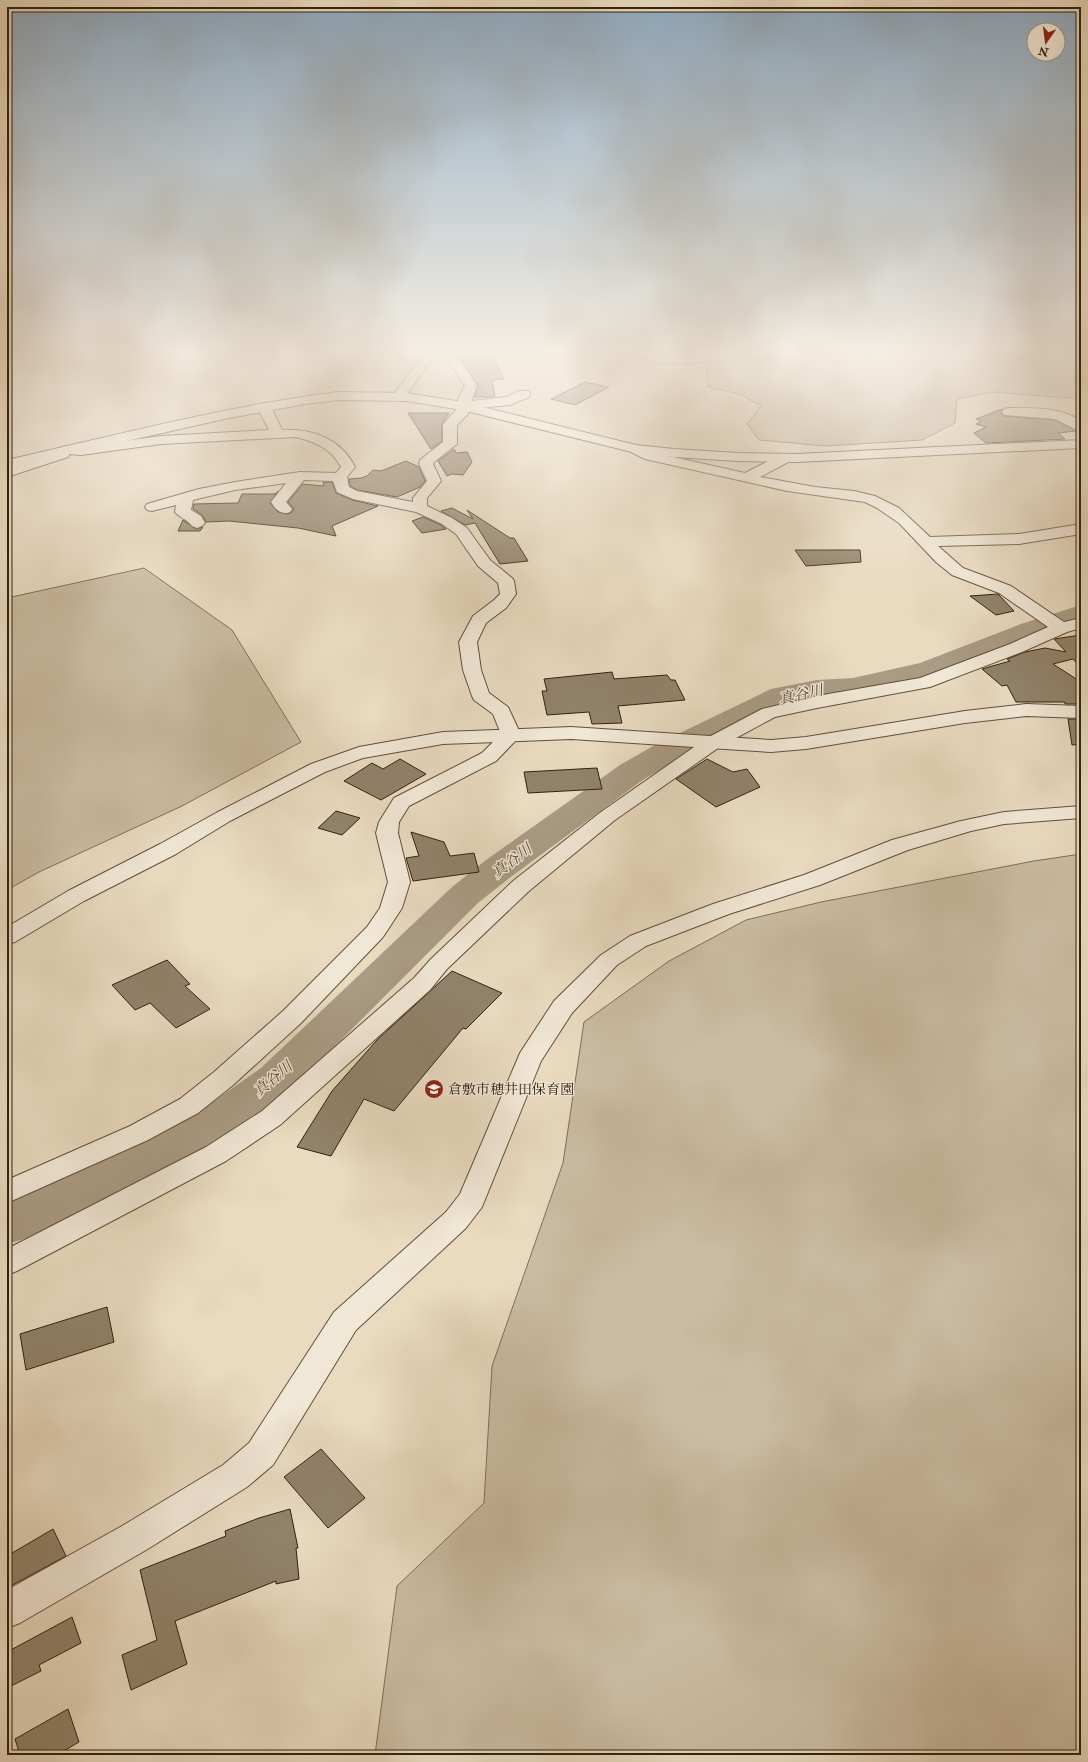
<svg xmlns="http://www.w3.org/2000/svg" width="1088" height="1762" viewBox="0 0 1088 1762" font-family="'IM FELL Double Pica','Noto Serif JP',serif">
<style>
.green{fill:#cabba2;stroke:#7e6e58}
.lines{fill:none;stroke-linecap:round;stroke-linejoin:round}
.river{fill:#aa9b84;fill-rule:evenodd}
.building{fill:#91826b;stroke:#31220f}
.minor-casing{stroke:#5f503b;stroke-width:2}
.tertiary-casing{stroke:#5f503b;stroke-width:2}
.minor{fill:#f1e7d6;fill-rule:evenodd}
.tertiary{fill:#f1e7d6;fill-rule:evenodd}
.labels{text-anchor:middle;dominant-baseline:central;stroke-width:3;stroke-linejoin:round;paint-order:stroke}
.poi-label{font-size:14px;fill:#31220f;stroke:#f1e7d6;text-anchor:start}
.water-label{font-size:15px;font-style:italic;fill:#5b4c38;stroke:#f1e7d6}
</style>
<rect width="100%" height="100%" fill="#e9dac0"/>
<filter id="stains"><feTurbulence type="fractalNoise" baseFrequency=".005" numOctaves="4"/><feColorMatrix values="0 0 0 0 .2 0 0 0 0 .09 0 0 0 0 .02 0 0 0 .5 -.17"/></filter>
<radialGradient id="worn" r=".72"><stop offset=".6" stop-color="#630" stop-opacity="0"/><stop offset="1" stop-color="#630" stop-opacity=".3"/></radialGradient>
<g class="green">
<polygon points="846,349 1081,349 1081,399 992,392 957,399 955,423 922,440 825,446 759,440 747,424 761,406 740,394 708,387 706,368 724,357 815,355"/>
<polygon points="144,568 232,630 301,742 182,806 39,872 7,890 7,598"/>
<polygon points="1081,854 1081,1755 375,1755 397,1586 484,1503 492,1366 563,1163 584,1022 669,961 746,920 821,902 1034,861"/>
</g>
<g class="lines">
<polygon class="river" points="1081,605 1081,623 1041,636 942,675 889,689 853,696 817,698 791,703 679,759 644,779 512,876 478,903 291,1090 245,1126 184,1161 24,1239 7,1244 7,1204 152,1137 213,1102 261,1068 452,887 486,860 620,765 655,745 771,689 817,680 853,678 920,663 1021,624"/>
</g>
<g class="building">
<polygon points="444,349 490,349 504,379 492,380 495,397 474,397 478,385 457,354 449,353"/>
<polygon points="585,382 609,387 575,405 551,399"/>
<polygon points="1002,409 1001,413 1004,416 1055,420 1076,431 1058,433 1065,439 986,443 974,433 986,427 976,424 981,421 976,419"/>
<polygon points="408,413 449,413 442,424 442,441 431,449"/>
<polygon points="454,449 456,453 467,452 472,462 463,475 452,474 447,476 438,461"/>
<polygon points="406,461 419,467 425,481 420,487 397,497 357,490 350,486 349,479 361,478 367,476 373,470 381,471"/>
<polygon points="323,482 332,482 336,493 352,500 378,506 332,526 336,536 298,528 229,521 206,522 202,515 193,509 194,504 238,503 242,494 275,494 278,491 270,503 278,512 287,514 291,513 294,509 288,502 303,484 324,486"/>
<polygon points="452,508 473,519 467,510 510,538 514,538 528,561 500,564 475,523 465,525 441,511"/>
<polygon points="423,517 441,525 446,529 422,533 412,521"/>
<polygon points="183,520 196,529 203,527 200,531 178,531"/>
<polygon points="795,550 860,550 861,562 806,566"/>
<polygon points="998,594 1014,611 996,615 970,596"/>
<polygon points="1081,635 1081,668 1073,659 1053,664 1081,682 1081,704 1065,704 1065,702 1016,702 1007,685 1002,686 982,669 1010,661 1007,659 1025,652 1045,648 1066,652 1054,639"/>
<polygon points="612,672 614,679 667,675 671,680 675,680 685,700 618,706 622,723 592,724 589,712 547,715 542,691 547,691 544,679"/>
<polygon points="1068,719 1081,719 1081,744 1072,745"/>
<polygon points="400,759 426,774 381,800 344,781 372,763 383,769"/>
<polygon points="707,759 733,772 747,769 760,787 716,807 676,779"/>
<polygon points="597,768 602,789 528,793 524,772"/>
<polygon points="336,811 360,818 342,835 318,828"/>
<polygon points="411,832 444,842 450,856 474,853 479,872 413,881 406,858 419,856"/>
<polygon points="167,960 190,984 185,986 210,1009 176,1028 150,1003 135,1010 112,985"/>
<polygon points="452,971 502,993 466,1029 463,1028 394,1111 364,1099 331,1156 297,1147 332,1091 377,1040"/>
<polygon points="107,1307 114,1342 26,1370 20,1334"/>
<polygon points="321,1449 365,1498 328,1528 284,1477"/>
<polygon points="290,1509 298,1548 296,1548 299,1579 276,1584 276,1581 175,1621 187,1664 131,1690 122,1655 157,1640 140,1570 226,1536 225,1531 259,1518"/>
<polygon points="53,1529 66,1556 7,1588 7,1556"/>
<polygon points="72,1617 81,1643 39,1665 41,1671 7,1688 7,1652"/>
<polygon points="68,1709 79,1742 57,1755 20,1755 15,1739"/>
</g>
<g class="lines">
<g class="minor-casing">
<g id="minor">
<path d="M424 349H436L435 353 456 355 477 386 471 401 507 397 519 391H529L530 394 529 397 510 405 469 409 468 414 457 425V444L434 462 433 464 441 481 427 498V506L452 518 467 528 490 560 512 578 514 581 516 594 506 608 486 623 477 642 481 670 489 693 508 707 521 735 496 761 409 806 399 822 398 833 410 882 402 908 383 937 301 1023 232 1086 198 1113 148 1140 7 1203V1180L130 1126 180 1099 214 1072 283 1011 367 927 380 908 388 882 376 833 379 822 394 798 482 753 501 734 493 714 474 700 472 696 463 670 459 642 473 616 494 600 500 594 498 583 478 566 456 534 442 524 416 512 353 499 337 492 333 481 304 480 286 502 292 509 290 512C281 515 276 510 271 502L286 483 235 490 193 500 191 510 201 516 205 523 202 526 197 528 192 526C187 519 180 518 175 512L176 505 152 511 147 510 145 507 147 504 199 489 235 482 300 472 336 473 341 467C331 448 315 442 296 437L161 444 81 455 70 454 68 457 7 477V468L58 451 62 447 67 446 81 447 161 436 269 430 257 407 259 404H269L271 407 282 430C312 428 341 439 355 467L347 477 349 487 357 491 413 502V498L427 481 419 464 420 460 443 442V424L456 410 455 406 465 386 448 361 431 360 403 400H393L392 397 422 356Z"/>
<polygon points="626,349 642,349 659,355 694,355 754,349 792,349 790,352 786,353 694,363 657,363 628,352"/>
<path d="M1009 408C1032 408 1061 407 1081 421V432L1055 419 1004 415 1002 412 1004 409Z"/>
<polygon points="636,445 655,453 745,473 782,454 792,454 794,457 792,460 760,477 815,487 854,491 875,496 899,508 930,537 1019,534 1081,524 1081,534 1019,544 938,546 963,568 1011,586 1064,622 1081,618 1081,628 1067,632 1022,652 930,687 817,708 775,717 721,746 615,820 529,891 447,969 430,990 280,1125 226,1161 17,1271 7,1275 7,1249 206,1147 262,1111 414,978 431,959 513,881 601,812 707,738 762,709 817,696 920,678 1010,644 1048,627 999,593 952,575 936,562 899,523 877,508 865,502 787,491 645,459 631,452 629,449 631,446"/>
<polygon points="1081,806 1081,818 1004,824 971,831 908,850 820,885 729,914 646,946 617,965 572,1013 541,1061 482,1207 466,1228 356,1330 273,1465 247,1487 146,1550 20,1623 7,1628 7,1590 122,1526 223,1465 249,1443 334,1312 446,1212 460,1194 520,1053 554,1001 601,955 630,936 713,904 804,875 892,840 961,821 1004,812"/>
</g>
</g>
<g class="tertiary-casing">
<g id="tertiary">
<path d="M338 392 407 393 462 402 636 445 674 449 738 453 797 454 1081 440V448L797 462 738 461 674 457 636 453 462 410 407 401 338 400 305 404 224 419 7 468V460C117 435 226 406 338 392Z"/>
<polygon points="1026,704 1081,706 1081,718 1026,716 965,723 806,749 771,752 571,739 443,744 363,758 325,772 230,821 176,854 84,901 15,942 7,944 7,927 68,891 160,844 216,813 311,764 359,747 443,732 571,727 771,740 806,737 965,711"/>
</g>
</g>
<use href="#minor" class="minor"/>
<use href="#tertiary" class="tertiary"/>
</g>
<linearGradient id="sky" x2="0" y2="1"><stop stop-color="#8faac0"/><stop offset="0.59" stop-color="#f5eee3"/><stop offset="1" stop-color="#f5eee3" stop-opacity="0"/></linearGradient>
<rect width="1088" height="596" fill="url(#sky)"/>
<defs>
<g id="school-disc" transform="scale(1)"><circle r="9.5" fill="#8f2418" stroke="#f1e7d6"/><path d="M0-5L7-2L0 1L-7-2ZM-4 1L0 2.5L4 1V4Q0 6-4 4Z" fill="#fff"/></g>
</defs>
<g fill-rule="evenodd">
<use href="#school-disc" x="434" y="1089"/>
</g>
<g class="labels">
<g class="poi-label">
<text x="448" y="1089">倉敷市穂井田保育園</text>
</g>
<g class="water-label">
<text transform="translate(801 695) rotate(-13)">真谷川</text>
<text transform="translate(512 861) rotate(-37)">真谷川</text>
<text transform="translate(273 1079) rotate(-40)">真谷川</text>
</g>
</g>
<rect width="1088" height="1762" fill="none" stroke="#e9dac0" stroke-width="24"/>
<rect x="8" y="8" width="1072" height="1746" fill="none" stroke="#31220f" stroke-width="2"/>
<rect x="12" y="12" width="1064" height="1738" fill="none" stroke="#31220f"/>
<g transform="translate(1046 42) rotate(194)"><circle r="19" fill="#f1e7d6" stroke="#a49886"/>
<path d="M0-3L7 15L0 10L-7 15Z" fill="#8f2418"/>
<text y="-6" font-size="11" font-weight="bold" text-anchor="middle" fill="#31220f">N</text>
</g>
<rect width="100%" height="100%" filter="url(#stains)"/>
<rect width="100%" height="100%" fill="url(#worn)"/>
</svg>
